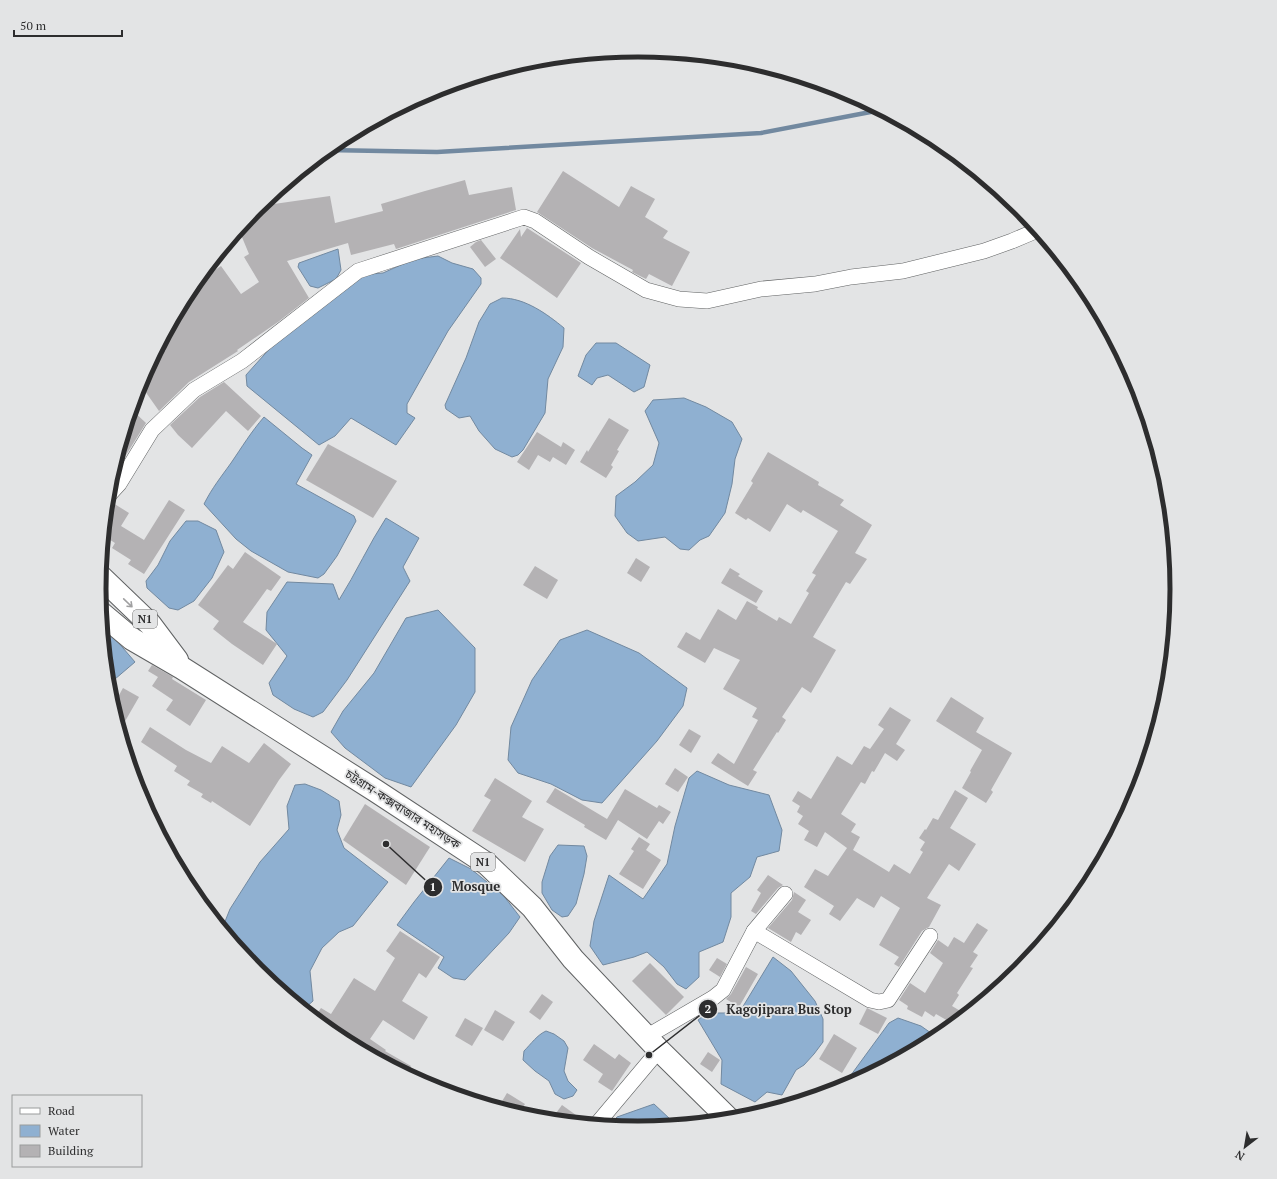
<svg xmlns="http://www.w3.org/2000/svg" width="1277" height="1179" viewBox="0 0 1277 1179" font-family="'PT Serif','Noto Sans Bengali',serif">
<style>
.water{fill:#8fb0d1;stroke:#7289a0}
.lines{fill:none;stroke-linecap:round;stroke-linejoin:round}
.stream{stroke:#7289a0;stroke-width:4.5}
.building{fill:#b4b2b4}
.street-casing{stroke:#606263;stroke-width:16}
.highway-casing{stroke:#606263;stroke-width:24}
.street{stroke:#fff;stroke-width:15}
.highway{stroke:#fff;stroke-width:22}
.oneway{stroke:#a0a0a1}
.labels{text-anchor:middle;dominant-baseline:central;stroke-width:3.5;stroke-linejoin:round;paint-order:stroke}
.shield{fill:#e3e4e5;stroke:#646465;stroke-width:1}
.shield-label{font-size:11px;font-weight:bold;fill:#2d2d2e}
.street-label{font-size:12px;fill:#2d2d2e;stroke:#e3e4e5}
.rim{fill:none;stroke:#2d2d2e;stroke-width:5}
.leader{fill:none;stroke:#2d2d2e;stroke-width:1.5}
.callout-dot{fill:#2d2d2e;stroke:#e3e4e5;stroke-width:1.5}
.mark-label{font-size:12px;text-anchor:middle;font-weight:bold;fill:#fff}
.callout-label{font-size:13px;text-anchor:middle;font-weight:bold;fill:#2d2d2e;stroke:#e3e4e5;stroke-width:3.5;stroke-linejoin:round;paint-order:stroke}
</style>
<rect width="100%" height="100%" fill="#e3e4e5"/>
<g class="water">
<polygon points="338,249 341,270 336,279 318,288 310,286 298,267 299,263"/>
<polygon points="438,256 452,263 473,269 481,278 481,284 448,331 407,404 407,413 415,418 396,445 351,418 335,436 319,445 247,386 246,375 273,345 358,275 383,273 414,259"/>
<path d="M502 298C525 298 547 314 564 328L563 347 548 379 545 413 523 450 518 455 512 457 495 449 479 431 470 416 459 418 446 409 445 405 466 358 479 322 490 304Z"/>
<polygon points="596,343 616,343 650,365 644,387 634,392 608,375 597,378 592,385 578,376 586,355"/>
<polygon points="684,398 706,407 732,422 742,439 735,459 732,484 725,513 709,536 700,540 689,550 680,549 665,537 638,541 627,533 615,516 616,496 635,482 653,465 659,443 645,411 653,400"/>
<path d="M264 417 302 448 312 455 296 484 354 516 356 521 337 556 324 574 318 578 288 572 251 551 236 539 204 504C212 488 221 477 231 463 242 447 251 432 264 417Z"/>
<path d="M386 518 419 538 403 567 410 581 347 680 323 712 313 717 294 709 273 695 269 683 287 656 266 630 267 612 287 582 333 584 339 600C356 573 369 544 386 518Z"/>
<polygon points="186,521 198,521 216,530 224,552 212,578 194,601 178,610 169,608 147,588 146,581 158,565 170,541"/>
<polygon points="438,610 475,648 475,692 456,725 411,787 385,778 345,748 331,732 343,711 374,673 406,618"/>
<polygon points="103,628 111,634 135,662 108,685"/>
<polygon points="587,630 639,653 687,688 683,706 657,741 602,803 582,800 551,784 518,773 508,760 511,727 532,680 560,640"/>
<polygon points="697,771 729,785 769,795 782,830 779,851 757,857 750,877 731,893 731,917 723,942 699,952 699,977 686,989 677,984 664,967 647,952 634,957 603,965 590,946 594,921 609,875 643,899 667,864 675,826 689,778"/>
<polygon points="305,784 321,790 339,801 341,815 337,830 344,848 388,882 353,926 339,932 322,948 310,971 313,1001 305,1008 285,994 257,971 222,929 230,909 260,862 289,829 287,806 295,785"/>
<polygon points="558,845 584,846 587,856 584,874 576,904 568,916 562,917 552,910 542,893 542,882 550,856"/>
<polygon points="449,858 471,869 503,895 520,917 509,933 465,980 453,978 438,968 444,957 397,925 414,902"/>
<polygon points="773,957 791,971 815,1001 823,1019 823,1042 814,1054 804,1065 796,1070 782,1095 767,1092 755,1102 721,1084 722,1060 698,1020 707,1013 739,1013"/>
<polygon points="898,1018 921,1026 938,1038 840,1090 889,1023"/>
<path d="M546 1031 554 1034 564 1041 568 1048 564 1071 568 1081 577 1090 573 1096 564 1099 555 1094 549 1081 535 1071 523 1060 524 1051C531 1044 537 1035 546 1031Z"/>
<polygon points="654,1104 670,1119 665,1126 638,1129 608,1126 617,1117"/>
</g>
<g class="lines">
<polyline class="stream" points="327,150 437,152 761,133 881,110"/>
</g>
<g class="building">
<polygon points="563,171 619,207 631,186 655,199 645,217 668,231 663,238 690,252 672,286 649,274 646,279 632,272 633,270 592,248 537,212"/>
<polygon points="465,180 469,195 512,187 516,210 396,249 394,244 351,255 348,243 287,261 309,298 278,322 237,350 238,351 189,382 159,411 140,384 153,360 166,350 161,344 190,290 194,284 221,266 241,294 259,282 244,257 249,254 239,230 260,206 330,196 335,223 383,211 381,204 425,191"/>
<polygon points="527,228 581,263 557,298 500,258 520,229 521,237"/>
<polygon points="481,240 496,259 485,267 470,247 476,242"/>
<polygon points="224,382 261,416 248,431 226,411 192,448 178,435 170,425 200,397"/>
<polygon points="132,410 146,423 116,471 114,470"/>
<polygon points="609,418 629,430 617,450 619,451 611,465 613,467 606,478 580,462 587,450 588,452"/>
<polygon points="537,432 561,447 563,442 575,450 566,465 553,457 550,462 538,455 529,470 517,462"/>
<polygon points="328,444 397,481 373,518 306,480"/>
<polygon points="768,452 819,482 818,485 844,500 840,505 872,525 855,553 867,559 850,584 846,582 813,637 836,650 811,693 802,687 782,717 786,720 778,733 777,732 753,770 757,772 748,786 711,763 718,753 734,764 758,720 752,717 757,708 723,689 740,660 714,648 705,663 677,647 686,632 700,640 718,609 736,620 747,601 758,607 757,609 777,621 779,617 791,624 809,593 806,591 816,575 812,573 838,531 803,510 801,513 787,504 770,532 748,518 746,520 735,513 753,483 751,481"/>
<polygon points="169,500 185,510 144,574 128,564 131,560 112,548 115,543 104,536 107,505 113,503 129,513 121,526 144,540"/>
<polygon points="245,552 281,577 271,591 267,589 243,622 277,644 263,665 232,644 213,629 219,621 198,605 228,565 233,569"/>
<polygon points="636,558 650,567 641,582 627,573"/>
<polygon points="535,566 558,580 547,599 523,585"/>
<polygon points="730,568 740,574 738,576 763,591 756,603 721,583"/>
<polygon points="152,665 173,677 172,679 206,700 190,726 166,710 173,700 152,686 158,677 148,671"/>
<polygon points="123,688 139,697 120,730 113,706"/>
<polygon points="951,697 984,718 976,732 1012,753 991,790 993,792 986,803 962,788 971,772 970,771 982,750 936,721"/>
<polygon points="890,707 911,720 896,744 905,750 897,761 885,753 874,772 872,771 865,784 861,782 841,814 856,824 851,832 860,837 853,850 889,872 894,864 910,874 923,852 920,850 925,842 919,838 925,829 926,830 933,818 938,820 955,790 968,798 950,828 976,844 959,871 949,864 927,898 941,905 929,927 922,931 899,967 894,964 899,957 879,945 900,908 881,896 874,908 857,898 840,921 829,914 834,906 804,887 815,869 828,876 847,848 825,832 817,847 804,840 809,831 798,824 803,816 797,812 800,806 792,801 798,791 811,799 837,756 852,765 864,746 870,749 884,729 878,725"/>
<polygon points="150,727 186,750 211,763 222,746 249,763 264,743 291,764 279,780 250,826 212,801 211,803 201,797 203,794 187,785 190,781 174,771 177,766 141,742"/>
<polygon points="689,729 701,736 691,753 679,745"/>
<polygon points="675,768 688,777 678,792 665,784"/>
<polygon points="495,778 532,801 522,817 544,829 525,862 472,831 491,800 484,796"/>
<polygon points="555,788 607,819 625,789 657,808 659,805 671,812 663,824 659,821 647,839 618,820 606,840 584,827 585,825 546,802"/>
<polygon points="365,804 430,847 406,885 343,840"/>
<polygon points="639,837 650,844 646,850 661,860 643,889 619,874 634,851 631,849"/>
<polygon points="768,875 783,885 778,888 756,914 751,911 761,893 757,890"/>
<polygon points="794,892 806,900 798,912 811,920 801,935 796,932 791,942 768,928 792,900"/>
<polygon points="977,923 988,930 973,952 978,955 970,967 973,968 957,993 959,995 952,1006 962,1012 955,1025 936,1014 934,1017 925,1011 922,1017 907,1009 908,1006 899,1000 910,983 925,993 943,963 930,953 938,940 948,947 954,937 964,943"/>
<polygon points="400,931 440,957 426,978 419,973 402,1001 428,1017 414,1040 383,1020 370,1039 386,1050 385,1051 411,1066 407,1074 364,1052 345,1039 344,1041 339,1038 314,1018 321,1008 331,1014 354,978 375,991 395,958 386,951"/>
<polygon points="717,958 727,964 720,977 709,970"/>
<polygon points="650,963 684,997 666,1015 632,981"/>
<polygon points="746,967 758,974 739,1007 726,999 731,994"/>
<polygon points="542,994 553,1002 540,1020 529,1012"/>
<polygon points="867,1008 887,1018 878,1034 859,1024"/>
<polygon points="495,1010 515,1022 503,1041 484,1030"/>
<polygon points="465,1018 483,1028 472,1046 455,1036"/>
<polygon points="834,1034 857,1048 842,1073 819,1059"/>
<polygon points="594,1044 615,1059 619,1054 631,1063 612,1091 598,1082 603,1074 583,1060"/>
<polygon points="708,1052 720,1060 712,1072 700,1064"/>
<polygon points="507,1093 525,1104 519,1114 498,1108"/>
<polygon points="562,1105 587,1123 587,1124 551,1120"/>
</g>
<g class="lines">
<g class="street-casing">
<g id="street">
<polyline points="108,496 119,484 152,430 194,390 242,361 358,271 524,217 535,221 589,257 646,290 679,299 707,301 761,289 815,284 851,277 903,271 984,251 1012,241 1038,230"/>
<polyline points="754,931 870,1000 879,1002 888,1000 930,936"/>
<polyline points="646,1037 713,998 723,990 754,931 785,894"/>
<polyline points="596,1125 659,1050"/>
</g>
</g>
<g class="highway-casing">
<g id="highway">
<polyline points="100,576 150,624 177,660"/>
<polyline points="101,613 132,639 182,668 376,791 487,864 532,907 573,959 659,1050 730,1120"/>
</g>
</g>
<use href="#street" class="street"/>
<use href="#highway" class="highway"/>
</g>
<defs><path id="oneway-shaft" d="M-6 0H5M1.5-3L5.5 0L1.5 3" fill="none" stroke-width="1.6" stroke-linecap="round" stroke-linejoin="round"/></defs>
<use class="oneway" href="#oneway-shaft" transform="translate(128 603) rotate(44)"/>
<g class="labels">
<g class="shield">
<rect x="133" y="610" width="24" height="18" rx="3"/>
<rect x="471" y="853" width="24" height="18" rx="3"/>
</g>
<g class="shield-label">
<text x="145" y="619">N1</text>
<text x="483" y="862">N1</text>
</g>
<g class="street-label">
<text transform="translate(403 809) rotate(33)">চট্টগ্রাম-কক্সবাজার মহাসড়ক</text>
</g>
</g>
<path d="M0 0H1277V1179H0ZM106 589a532 532 0 1 1 1064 0a532 532 0 1 1-1064 0Z" fill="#e3e4e5" fill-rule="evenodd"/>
<path class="rim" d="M106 589a532 532 0 1 1 1064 0a532 532 0 1 1-1064 0Z"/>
<path class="leader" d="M386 844L433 887M649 1055L708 1009"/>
<g class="callout-dot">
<circle cx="386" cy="844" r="4"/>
<circle cx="649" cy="1055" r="4"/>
<circle cx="433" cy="887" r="10"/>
<circle cx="708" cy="1009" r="10"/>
</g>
<g class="mark-label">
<text x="433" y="891">1</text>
<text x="708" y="1013">2</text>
</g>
<g class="callout-label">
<text x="476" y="891">Mosque</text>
<text x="789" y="1014">Kagojipara Bus Stop</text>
</g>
<rect x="12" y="1095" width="130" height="72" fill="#e3e4e5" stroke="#9a9b9c"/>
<rect x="20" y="1108" width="20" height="6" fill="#ffffff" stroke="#9a9b9c"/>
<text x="48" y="1115" font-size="12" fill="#2d2d2e">Road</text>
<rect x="20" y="1125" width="20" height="12" fill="#8fb0d1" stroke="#9a9b9c"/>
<text x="48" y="1135" font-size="12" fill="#2d2d2e">Water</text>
<rect x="20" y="1145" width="20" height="12" fill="#b4b2b4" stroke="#9a9b9c"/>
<text x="48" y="1155" font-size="12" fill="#2d2d2e">Building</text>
<g transform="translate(1245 1147) rotate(211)" stroke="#e3e4e5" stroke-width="3" paint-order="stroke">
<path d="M0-3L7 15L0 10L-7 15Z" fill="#2d2d2e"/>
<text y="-6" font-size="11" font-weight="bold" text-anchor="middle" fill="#2d2d2e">N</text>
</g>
<path d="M14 30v6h108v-6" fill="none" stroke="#2d2d2e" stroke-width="2"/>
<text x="20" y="30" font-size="12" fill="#2d2d2e" stroke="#e3e4e5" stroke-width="3" paint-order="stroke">50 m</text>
</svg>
